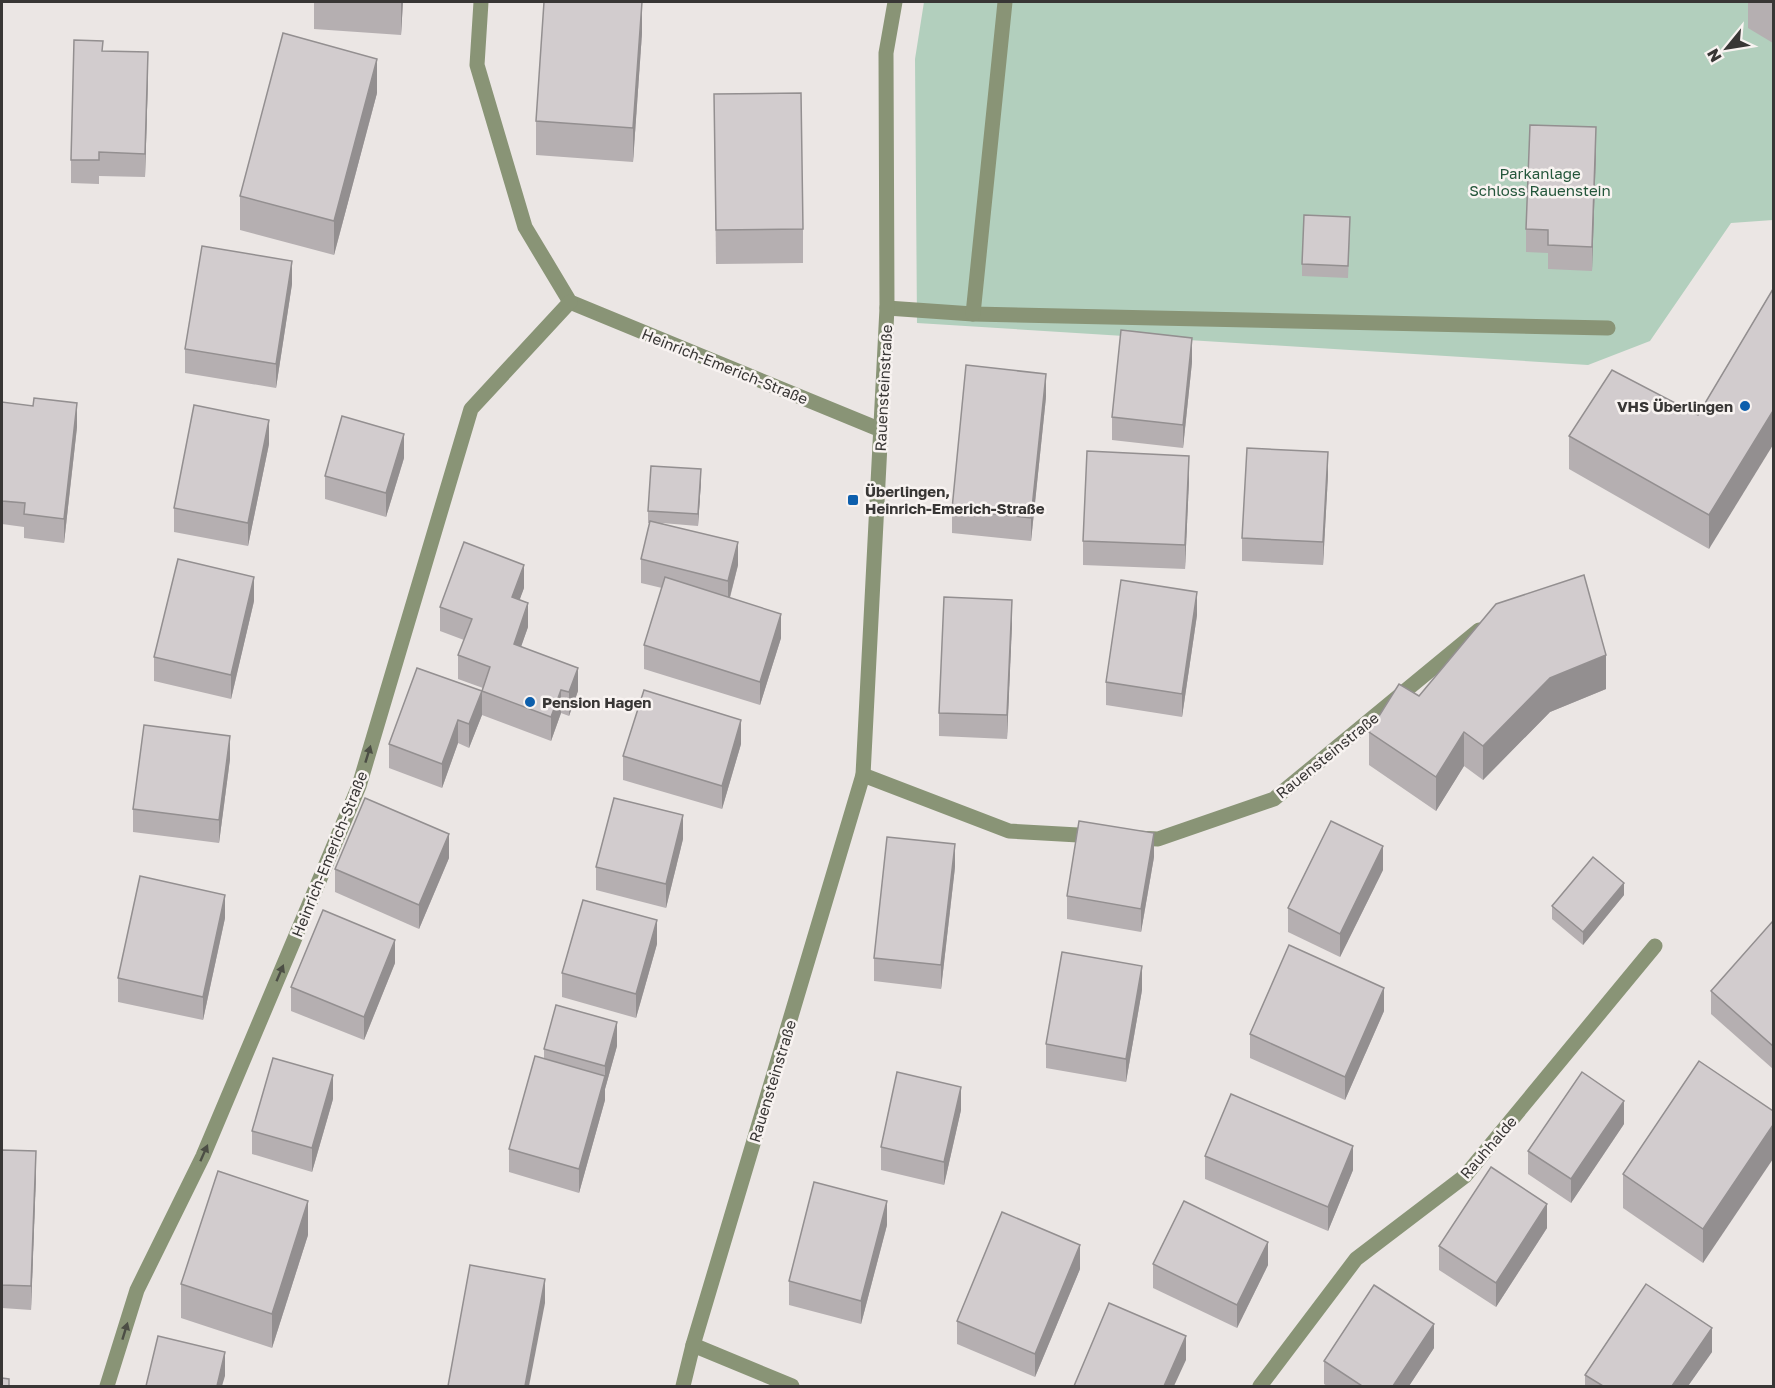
<svg xmlns="http://www.w3.org/2000/svg" width="1775" height="1388" viewBox="0 0 1775 1388" font-family="'Golos Text',sans-serif">
<style>
.green{fill:#b2cfbd}
.lines{fill:none;stroke-linecap:round;stroke-linejoin:round}
.minor{stroke:#899476;stroke-width:15}
.wall{fill:#b5afb1}
.shaded-wall{fill:#938f90}
.building{fill:#d2ccce;stroke:#938f90;stroke-width:1.5}
.oneway{fill:#4c4e45}
.poi-dot{fill:#0c5eac;stroke:#f8f3f1;stroke-width:2}
.labels{text-anchor:middle;dominant-baseline:central;stroke-width:5;stroke-linejoin:round;paint-order:stroke}
.park-label{font-size:15px;fill:#24563b;stroke:#f8f3f1}
.street-label{font-size:15px;fill:#383635;stroke:#f8f3f1}
.poi-label{font-size:15px;font-weight:bold;fill:#383635;stroke:#f8f3f1;text-anchor:start}
</style>
<rect width="100%" height="100%" fill="#ebe6e4"/>
<polygon class="green" points="924,2 1773,2 1773,220 1731,223 1650,341 1588,365 917,323 915,59"/>
<g class="lines">
<g class="minor">
<polyline points="481,2 477,65 525,227 570,302 881,430"/>
<polyline points="887,308 973,314 1608,328"/>
<polyline points="973,314 1005,2"/>
<polyline points="863,775 1009,831 1096,836"/>
<polyline points="1135,838 1158,839 1274,799 1479,630"/>
<polyline points="693,1345 792,1386"/>
<polyline points="107,1386 137,1290 203,1156 359,786 471,409 570,302"/>
<polyline points="683,1386 693,1345 863,775 887,308 886,53 895,2"/>
<polyline points="1260,1386 1356,1259 1465,1176 1655,946"/>
</g>
</g>
<g class="wall">
<polygon points="314,2 403,2 401,35 314,29"/>
<polygon points="1748,2 1773,2 1773,43 1748,28"/>
<polygon points="642,33 633,162 536,155 536,121"/>
<polygon points="103,51 148,76 145,177 99,176 99,184 71,183 71,160"/>
<polygon points="377,93 334,255 240,230 240,196"/>
<polygon points="714,94 803,229 803,263 716,264"/>
<polygon points="1596,151 1592,271 1548,269 1548,253 1526,252 1526,229"/>
<polygon points="1350,229 1348,278 1302,276 1302,264"/>
<polygon points="292,284 276,388 185,373 185,349"/>
<polygon points="1773,289 1709,549 1569,469 1569,436 1698,415"/>
<polygon points="1192,362 1183,448 1112,440 1112,417"/>
<polygon points="1046,397 1031,541 952,533 952,509"/>
<polygon points="2,402 77,427 64,543 24,538 24,527 2,524"/>
<polygon points="269,444 248,546 174,532 174,508"/>
<polygon points="404,458 386,517 325,499 325,476"/>
<polygon points="1328,475 1323,565 1242,561 1242,538"/>
<polygon points="1189,480 1185,569 1083,565 1083,541"/>
<polygon points="701,481 698,526 662,523 738,565 730,598 781,638 760,705 644,669 644,645 662,588 641,583 641,559 650,523 648,523 648,511"/>
<polygon points="524,588 519,600 528,627 521,646 578,691 569,716 561,713 551,741 482,715 469,748 458,743 442,788 389,768 389,744 482,691 483,688 458,679 458,655 464,640 440,631 440,607"/>
<polygon points="254,601 231,699 154,681 154,657"/>
<polygon points="1197,615 1182,717 1106,705 1106,682"/>
<polygon points="1012,624 1007,739 939,736 939,713"/>
<polygon points="1606,689 1550,712 1483,780 1464,766 1436,811 1369,765 1369,732 1419,696"/>
<polygon points="741,744 722,809 623,780 623,756"/>
<polygon points="230,759 219,843 133,832 133,809"/>
<polygon points="683,839 666,908 596,890 596,867"/>
<polygon points="1154,857 1141,932 1067,919 1067,896"/>
<polygon points="449,858 419,929 335,892 335,869"/>
<polygon points="955,867 941,989 874,981 874,958"/>
<polygon points="1383,870 1340,957 1288,932 1288,908"/>
<polygon points="1624,895 1583,945 1552,919 1552,906"/>
<polygon points="225,918 203,1020 118,1002 118,978"/>
<polygon points="1773,924 1773,1069 1711,1014 1711,991"/>
<polygon points="657,944 636,1018 562,997 562,973"/>
<polygon points="395,963 364,1040 291,1011 291,987"/>
<polygon points="1142,990 1126,1082 1046,1068 1046,1044"/>
<polygon points="1384,1011 1345,1100 1250,1058 1250,1034"/>
<polygon points="617,1046 605,1089 605,1100 579,1193 509,1172 509,1149 544,1058 544,1049"/>
<polygon points="333,1099 312,1172 252,1154 252,1131"/>
<polygon points="961,1110 944,1185 881,1170 881,1147"/>
<polygon points="1773,1111 1703,1263 1623,1208 1623,1174"/>
<polygon points="1624,1124 1571,1203 1528,1174 1528,1151"/>
<polygon points="2,1150 36,1175 31,1310 2,1308"/>
<polygon points="1205,1156 1353,1170 1328,1231 1205,1179"/>
<polygon points="887,1225 861,1324 789,1305 789,1281"/>
<polygon points="1547,1228 1496,1307 1439,1270 1439,1246"/>
<polygon points="308,1235 272,1348 181,1318 181,1284"/>
<polygon points="1153,1264 1268,1265 1237,1328 1153,1288"/>
<polygon points="1080,1269 1035,1377 957,1344 957,1321"/>
<polygon points="1434,1348 1409,1386 1327,1386 1324,1384 1324,1361"/>
<polygon points="1712,1352 1688,1386 1585,1386 1585,1375"/>
</g>
<g class="shaded-wall">
<polygon points="401,2 403,2 401,35"/>
<polygon points="642,2 642,33 633,162 633,128"/>
<polygon points="148,52 148,76 145,177 145,154"/>
<polygon points="377,59 377,93 334,255 334,221"/>
<polygon points="1596,127 1596,151 1592,271 1592,247"/>
<polygon points="292,261 292,284 276,388 276,364"/>
<polygon points="1192,338 1192,362 1183,448 1183,425"/>
<polygon points="1046,374 1046,397 1031,541 1031,518"/>
<polygon points="77,403 77,427 64,543 64,519"/>
<polygon points="1773,411 1773,445 1709,549 1709,515"/>
<polygon points="269,420 269,444 248,546 248,523"/>
<polygon points="404,434 404,458 386,517 386,493"/>
<polygon points="1328,452 1328,475 1323,565 1323,542"/>
<polygon points="1189,456 1189,480 1185,569 1185,545"/>
<polygon points="701,469 701,481 698,526 698,514"/>
<polygon points="738,542 738,565 728,604 728,581"/>
<polygon points="524,565 524,588 512,621 512,597"/>
<polygon points="254,577 254,601 231,699 231,675"/>
<polygon points="1197,592 1197,615 1182,717 1182,694"/>
<polygon points="1012,600 1012,624 1007,739 1007,715"/>
<polygon points="528,603 528,627 514,667 514,644"/>
<polygon points="781,614 781,638 760,705 760,682"/>
<polygon points="1606,655 1606,689 1550,712 1483,780 1483,746 1550,678"/>
<polygon points="578,668 578,691 569,716 569,692"/>
<polygon points="561,690 561,713 551,741 551,717"/>
<polygon points="482,691 482,715 469,748 469,724"/>
<polygon points="458,720 458,743 442,788 442,764"/>
<polygon points="741,720 741,744 722,809 722,786"/>
<polygon points="1464,732 1464,766 1436,811 1436,777"/>
<polygon points="230,736 230,759 219,843 219,820"/>
<polygon points="683,815 683,839 666,908 666,884"/>
<polygon points="1154,833 1154,857 1141,932 1141,909"/>
<polygon points="449,834 449,858 419,929 419,905"/>
<polygon points="955,844 955,867 941,989 941,965"/>
<polygon points="1383,846 1383,870 1340,957 1340,934"/>
<polygon points="1624,883 1624,895 1583,945 1583,932"/>
<polygon points="225,895 225,918 203,1020 203,997"/>
<polygon points="657,920 657,944 636,1018 636,994"/>
<polygon points="395,940 395,963 364,1040 364,1017"/>
<polygon points="1142,966 1142,990 1126,1082 1126,1059"/>
<polygon points="1384,988 1384,1011 1345,1100 1345,1077"/>
<polygon points="617,1022 617,1046 605,1089 605,1100 579,1193 579,1169 605,1077 605,1066"/>
<polygon points="333,1075 333,1099 312,1172 312,1148"/>
<polygon points="961,1087 961,1110 944,1185 944,1162"/>
<polygon points="1624,1101 1624,1124 1571,1203 1571,1179"/>
<polygon points="1773,1125 1773,1159 1703,1263 1703,1229"/>
<polygon points="1353,1146 1353,1170 1328,1231 1328,1207"/>
<polygon points="36,1151 36,1175 31,1310 31,1286"/>
<polygon points="308,1201 308,1235 272,1348 272,1314"/>
<polygon points="887,1201 887,1225 861,1324 861,1301"/>
<polygon points="1547,1204 1547,1228 1496,1307 1496,1283"/>
<polygon points="1268,1242 1268,1265 1237,1328 1237,1305"/>
<polygon points="1080,1245 1080,1269 1035,1377 1035,1354"/>
<polygon points="545,1279 545,1303 529,1386 525,1386"/>
<polygon points="1434,1324 1434,1348 1409,1386 1393,1386"/>
<polygon points="1712,1328 1712,1352 1688,1386 1672,1386"/>
<polygon points="1186,1336 1186,1360 1174,1386 1164,1386"/>
<polygon points="225,1352 225,1376 222,1386 217,1386"/>
</g>
<g class="building">
<polygon points="544,2 642,2 633,128 536,121"/>
<polygon points="283,33 377,59 334,221 240,196"/>
<polygon points="74,40 103,41 102,51 148,52 145,154 99,152 99,160 71,160"/>
<polygon points="801,93 803,229 716,230 714,94"/>
<polygon points="1530,125 1596,127 1592,247 1548,245 1548,230 1526,229"/>
<polygon points="1304,215 1350,217 1348,266 1302,264"/>
<polygon points="202,246 292,261 276,364 185,349"/>
<polygon points="1773,289 1773,411 1709,515 1569,436 1612,370 1698,415"/>
<polygon points="1121,330 1192,338 1183,425 1112,417"/>
<polygon points="966,365 1046,374 1031,518 952,509"/>
<polygon points="34,398 77,403 64,519 24,514 25,503 2,501 2,402 33,406"/>
<polygon points="194,405 269,420 248,523 174,508"/>
<polygon points="342,416 404,434 386,493 325,476"/>
<polygon points="1247,448 1328,452 1323,542 1242,538"/>
<polygon points="1087,451 1189,456 1185,545 1083,541"/>
<polygon points="651,466 701,469 698,514 648,511"/>
<polygon points="650,521 738,542 728,581 641,559"/>
<polygon points="464,542 524,565 512,597 528,603 514,644 578,668 569,692 561,690 551,717 482,691 469,724 458,720 442,764 389,744 417,668 482,691 490,667 458,655 472,619 440,607"/>
<polygon points="178,559 254,577 231,675 154,657"/>
<polygon points="1584,575 1606,655 1550,678 1483,746 1464,732 1436,777 1369,732 1399,684 1419,696 1496,604"/>
<polygon points="665,577 781,614 760,682 644,645"/>
<polygon points="1121,580 1197,592 1182,694 1106,682"/>
<polygon points="944,597 1012,600 1007,715 939,713"/>
<polygon points="644,690 741,720 722,786 623,756"/>
<polygon points="144,725 230,736 219,820 133,809"/>
<polygon points="365,798 449,834 419,905 335,869"/>
<polygon points="614,798 683,815 666,884 596,867"/>
<polygon points="1079,821 1154,833 1141,909 1067,896"/>
<polygon points="1331,821 1383,846 1340,934 1288,908"/>
<polygon points="887,837 955,844 941,965 874,958"/>
<polygon points="1593,857 1624,883 1583,932 1552,906"/>
<polygon points="140,876 225,895 203,997 118,978"/>
<polygon points="583,900 657,920 636,994 562,973"/>
<polygon points="323,910 395,940 364,1017 291,987"/>
<polygon points="1772,922 1773,924 1773,1046 1711,991"/>
<polygon points="1289,945 1384,988 1345,1077 1250,1034"/>
<polygon points="1062,952 1142,966 1126,1059 1046,1044"/>
<polygon points="556,1005 617,1022 605,1066 544,1049"/>
<polygon points="535,1056 605,1076 579,1169 509,1149"/>
<polygon points="273,1058 333,1075 312,1148 252,1131"/>
<polygon points="1699,1061 1773,1111 1773,1125 1703,1229 1623,1174"/>
<polygon points="897,1072 961,1087 944,1162 881,1147"/>
<polygon points="1582,1072 1624,1101 1571,1179 1528,1151"/>
<polygon points="1231,1094 1353,1146 1328,1207 1205,1156"/>
<polygon points="2,1150 36,1151 31,1286 2,1285"/>
<polygon points="1491,1167 1547,1204 1496,1283 1439,1246"/>
<polygon points="218,1171 308,1201 272,1314 181,1284"/>
<polygon points="814,1182 887,1201 861,1301 789,1281"/>
<polygon points="1184,1201 1268,1242 1237,1305 1153,1264"/>
<polygon points="1002,1212 1080,1245 1035,1354 957,1321"/>
<polygon points="470,1265 545,1279 525,1386 448,1386"/>
<polygon points="1646,1284 1712,1328 1672,1386 1603,1386 1585,1375"/>
<polygon points="1374,1285 1434,1324 1393,1386 1362,1386 1324,1361"/>
<polygon points="1109,1303 1186,1336 1164,1386 1074,1386"/>
<polygon points="158,1336 225,1352 217,1386 146,1386"/>
<polygon points="2,1378 9,1379 9,1386 2,1386"/>
</g>
<defs><path id="oneway-solid" d="M-6-.8H1V-3.2L6.5 0L1 3.2V.8H-6Z" transform="scale(1.5)"/></defs>
<g class="oneway">
<use href="#oneway-solid" transform="translate(368 754) rotate(-73)"/>
<use href="#oneway-solid" transform="translate(280 973) rotate(-67)"/>
<use href="#oneway-solid" transform="translate(204 1153) rotate(-66)"/>
<use href="#oneway-solid" transform="translate(125 1331) rotate(-73)"/>
</g>
<g class="poi-dot">
<circle cx="1745" cy="406" r="6"/>
<rect x="847" y="494" width="12" height="12" rx="3"/>
<circle cx="530" cy="702" r="6"/>
</g>
<g class="labels">
<g class="park-label">
<text x="1540" y="173">Parkanlage<tspan x="1540" dy="17">Schloss Rauenstein</tspan></text>
</g>
<g class="street-label">
<text transform="translate(725 366) rotate(22)">Heinrich-Emerich-Straße</text>
<text transform="translate(883 388) rotate(-87)">Rauensteinstraße</text>
<text transform="translate(1327 755) rotate(-39)">Rauensteinstraße</text>
<text transform="translate(329 854) rotate(-68)">Heinrich-Emerich-Straße</text>
<text transform="translate(772 1081) rotate(-73)">Rauensteinstraße</text>
<text transform="translate(1488 1147) rotate(-49)">Rauhhalde</text>
</g>
<g class="poi-label">
<text x="1733" y="406" text-anchor="end">VHS Überlingen</text>
<text x="865" y="491">Überlingen,<tspan x="865" dy="17">Heinrich-Emerich-Straße</tspan></text>
<text x="542" y="702">Pension Hagen</text>
</g>
</g>
<rect width="1775" height="1388" fill="none" stroke="#383635" stroke-width="6"/>
<g transform="translate(1727 48) rotate(240)" stroke="#f8f3f1" stroke-width="4.5" paint-order="stroke">
<path d="M0-4.5L10 22L0 15L-10 22Z" fill="#383635"/>
<text y="-9" font-size="16" font-weight="bold" text-anchor="middle" fill="#383635">N</text>
</g>
</svg>
